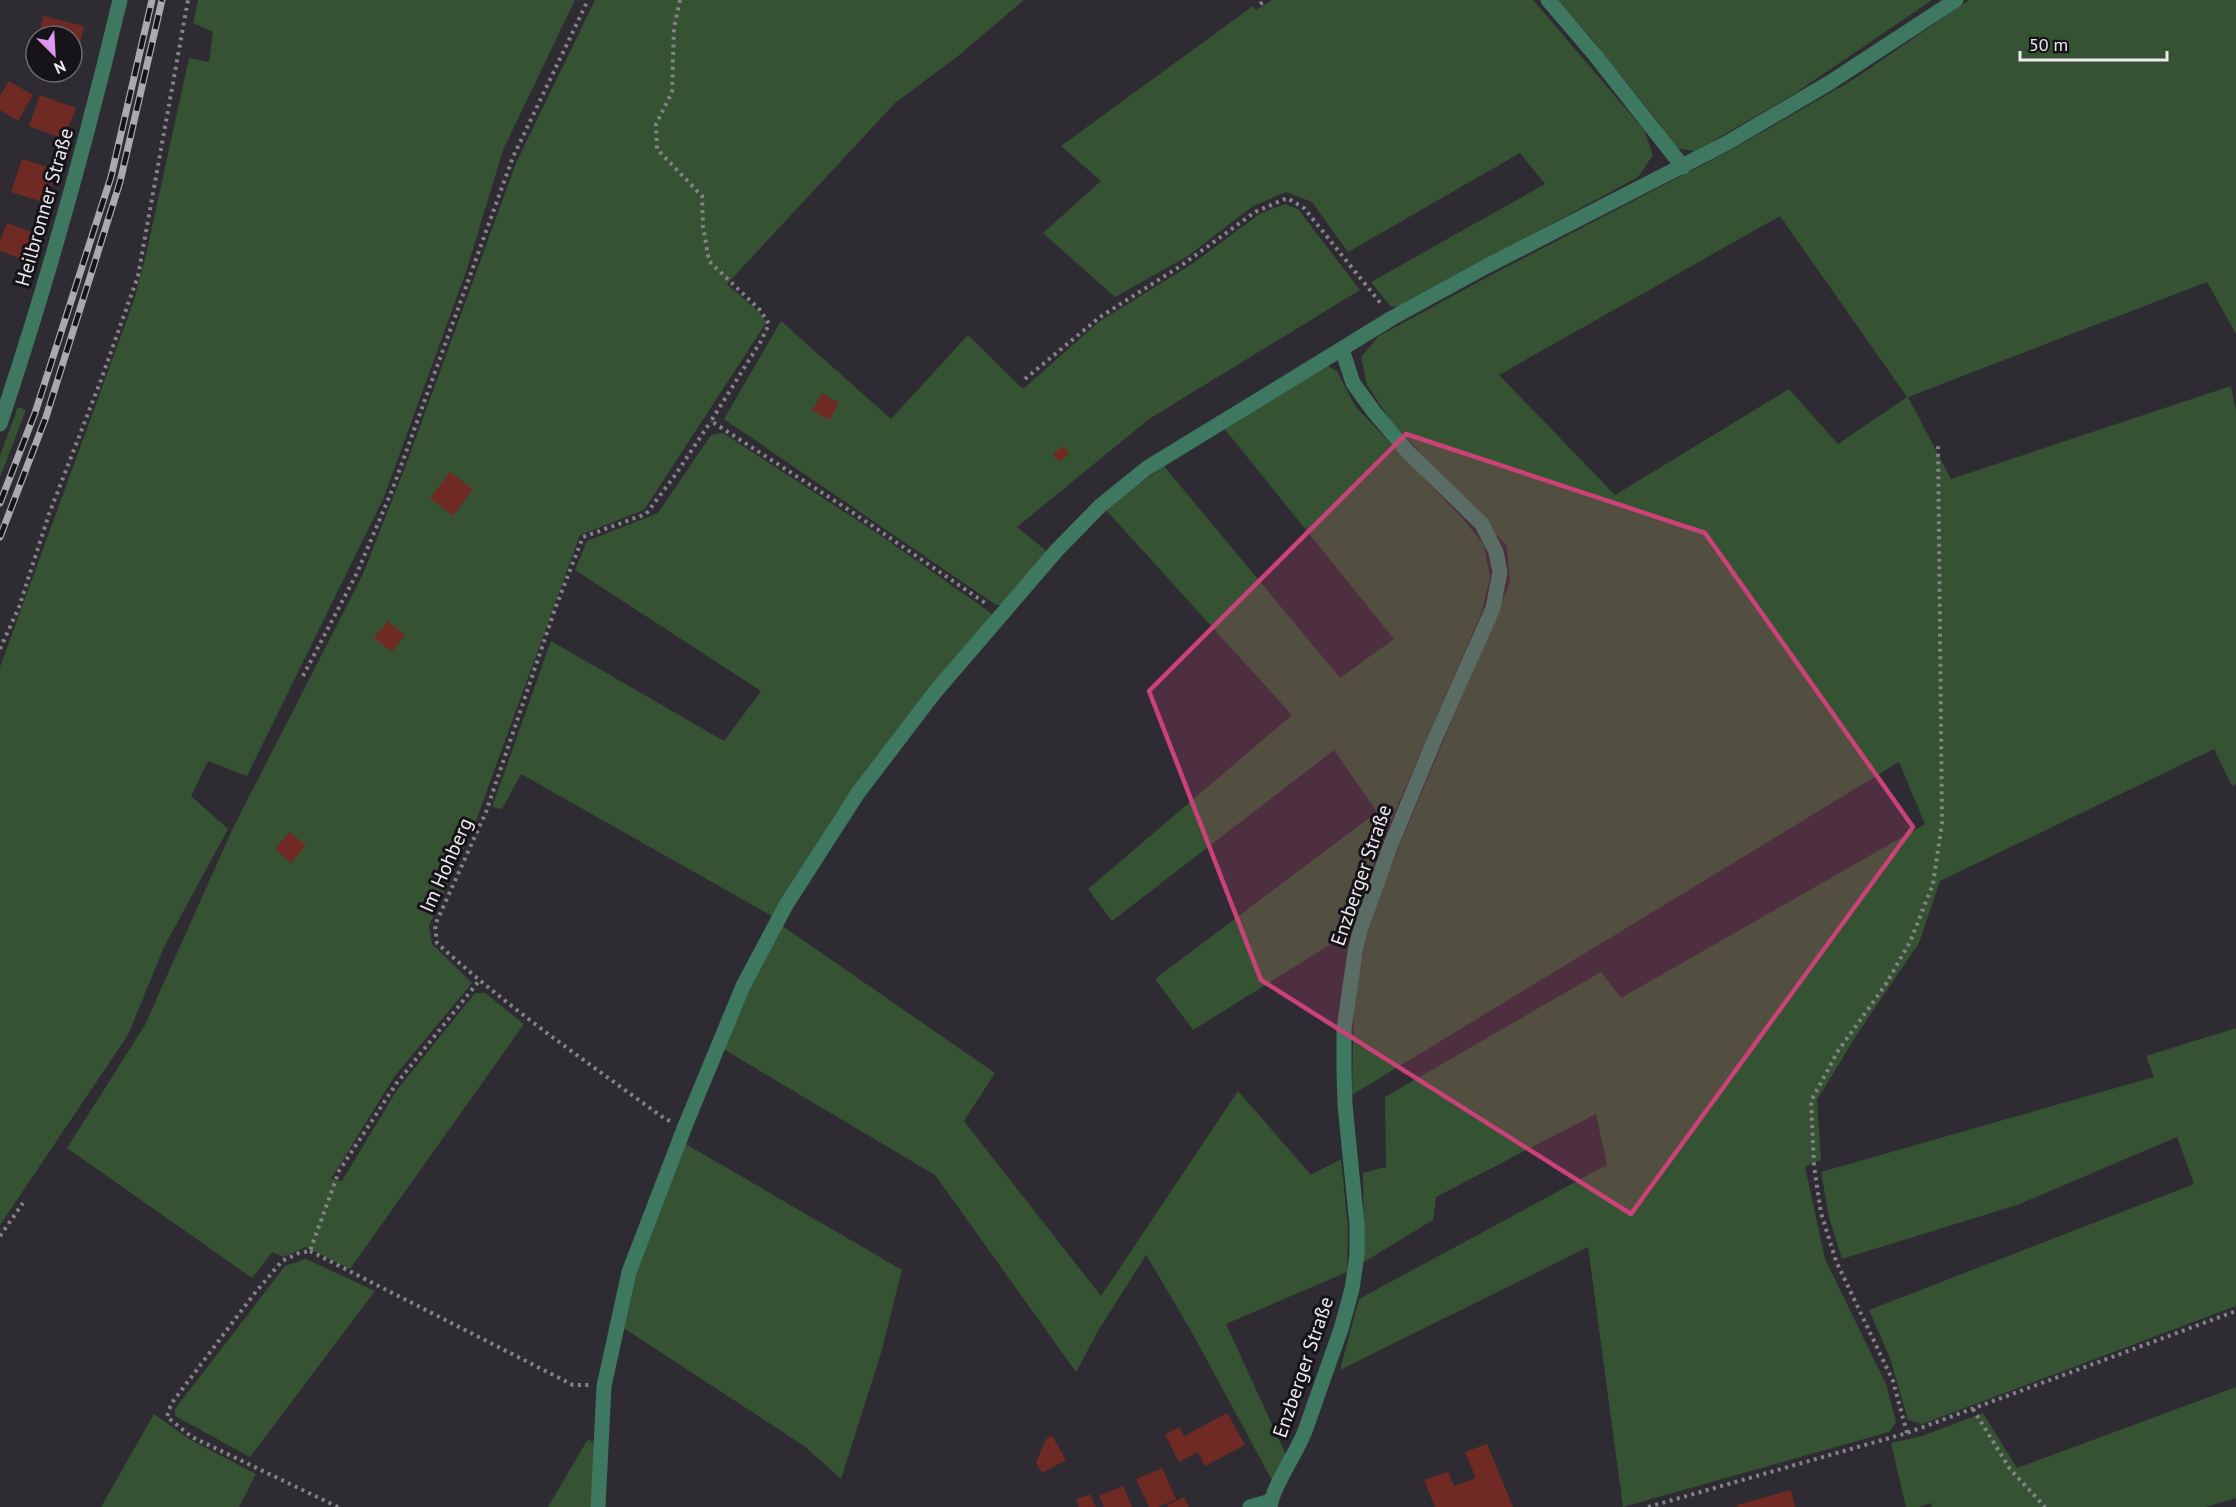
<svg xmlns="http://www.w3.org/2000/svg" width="2236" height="1507" viewBox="0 0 2236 1507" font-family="'PT Sans',sans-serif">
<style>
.green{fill:#355333;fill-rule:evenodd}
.building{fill:#6f2a23}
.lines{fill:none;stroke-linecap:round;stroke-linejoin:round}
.path{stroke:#858289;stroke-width:4;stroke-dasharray:3 4.5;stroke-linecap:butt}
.minor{stroke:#3e7861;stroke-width:15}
.rail-casing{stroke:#aba9af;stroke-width:7}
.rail{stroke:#161418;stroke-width:4.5;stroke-dasharray:14;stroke-linecap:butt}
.marked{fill:#cb4279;fill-opacity:0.2;stroke:#cb4279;stroke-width:4.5;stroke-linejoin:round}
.labels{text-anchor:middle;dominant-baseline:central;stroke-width:6;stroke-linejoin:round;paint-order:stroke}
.street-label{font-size:20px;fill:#edebf0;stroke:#161418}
</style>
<rect width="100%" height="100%" fill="#2e2b33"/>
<g class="green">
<polygon points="198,0 575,0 503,150 466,272 384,497 247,776 208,761 191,796 228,829 164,947 128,1035 0,1225 0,667 134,300 145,259 189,58 209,62 213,32 193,23"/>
<polygon points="595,0 1024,0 958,56 895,103 727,284 760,313 766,323 644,510 580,535 474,826 429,926 432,944 472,983 394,1077 331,1179 342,1181 397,1090 475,993 485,993 524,1024 350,1269 306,1247 283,1257 272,1252 252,1278 67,1148 145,1025 232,830 363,574 407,462 516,163"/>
<polygon points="1272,0 1533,0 1644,130 1653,155 1638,177 1398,307 1390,306 1371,282 1545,184 1520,153 1348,252 1312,202 1286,192 1253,206 1188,256 1115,297 1043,233 1101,181 1061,146 1253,6 1256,10"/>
<polygon points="1557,0 1932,0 1794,94 1696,151 1679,149 1668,140 1659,123 1592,39"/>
<path d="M1969 0H2236V334L2207 282 1908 397 1951 479 2231 386 2236 411V784L2232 786 2214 749 1940 881 1919 943 1856 1036 1817 1100 1821 1160 1805 1167 1825 1259 1886 1384 1896 1422 1889 1432 1623 1507 1588 1247 1340 1370 1359 1299 1607 1165 1596 1114 1436 1197 1433 1220 1364 1262 1363 1173 1386 1167 1385 1097 1601 972 1621 998 1925 824 1899 762 1352 1095 1354 992 1373 909 1510 582 1507 546 1390 420 1367 385 1361 357 1379 336 1495 273 1733 149 1854 79ZM1780 216 1907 397 1838 444 1789 389 1615 495 1499 375Z"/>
<polygon points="1285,204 1298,209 1360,290 1149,419 1017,527 1048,552 1002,605 996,605 724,419 781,321 891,419 968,335 1023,389 1100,321 1192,264 1261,213"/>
<polygon points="1326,365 1337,371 1355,406 1463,519 1484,545 1490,578 1481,614 1383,839 1349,933 1193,1030 1155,979 1377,812 1334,750 1112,921 1088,889 1292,715 1105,509 1164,466 1340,678 1394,639 1223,427"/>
<polygon points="18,407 26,410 0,477 0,456"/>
<polygon points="723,433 883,537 991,613 992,617 873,764 837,811 772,916 521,774 502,809 492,807 551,641 724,741 761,691 575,570 587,541 658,513 711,435"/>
<polygon points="781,925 995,1073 964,1121 1101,1296 1238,1091 1311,1175 1341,1159 1348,1227 1347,1272 1226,1324 1286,1455 1273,1482 1190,1329 1146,1255 1098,1331 1076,1372 935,1175 723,1049 751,982"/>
<polygon points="2236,1028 2236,1306 1922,1424 1908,1420 1890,1358 1869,1310 2194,1184 2177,1137 2017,1205 1842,1259 1829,1217 1821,1172 2154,1077 2146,1056"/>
<polygon points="684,1143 902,1270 881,1353 841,1479 804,1446 622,1327 635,1269"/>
<polygon points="306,1259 375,1291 250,1457 175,1416 175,1409 285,1266"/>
<polygon points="2236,1387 2236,1498 2206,1507 1932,1507 1931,1503 1919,1507 1906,1507 1891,1443 1922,1436 1983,1413 2017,1468"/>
<polygon points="154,1414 189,1439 256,1474 239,1507 101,1507"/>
<polygon points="588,1439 593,1442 593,1507 548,1507"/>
</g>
<g class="building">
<polygon points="43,16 84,26 73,74 72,36 39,36"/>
<polygon points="9,81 33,95 18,121 0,110 0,96"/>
<polygon points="40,95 76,108 64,139 29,126"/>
<polygon points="22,159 57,170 46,203 11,192"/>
<polygon points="7,223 37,234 27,261 0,251 0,240"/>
<polygon points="822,393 839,403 830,420 812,411"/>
<polygon points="1063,446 1069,454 1059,462 1053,454"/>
<polygon points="450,472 473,489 453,516 430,498"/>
<polygon points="388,621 405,635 392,652 374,638"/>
<polygon points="289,832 306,845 291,863 275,849"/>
<polygon points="1227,1413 1245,1445 1205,1466 1198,1452 1179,1462 1165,1435 1179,1427 1184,1436"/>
<polygon points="1052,1436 1066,1460 1042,1473 1036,1462 1046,1439"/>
<polygon points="1487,1444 1513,1507 1435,1507 1424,1480 1448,1472 1454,1486 1476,1478 1465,1452"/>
<polygon points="1162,1468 1176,1499 1158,1507 1149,1507 1136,1479"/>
<polygon points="1123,1486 1132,1507 1104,1507 1099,1496"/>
<polygon points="1791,1490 1795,1507 1737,1507 1737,1505"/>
<polygon points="1090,1494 1096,1507 1079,1507 1076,1500"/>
<polygon points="1184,1497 1189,1507 1168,1507 1167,1505"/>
</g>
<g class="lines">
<g class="path">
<polyline points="680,0 674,28 672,92 656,124 657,149 702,196 703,226 709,261 760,310 769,324 761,341 711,421 852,512 988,605"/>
<polyline points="1260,4 1266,0"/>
<polyline points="1025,379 1100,317 1182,265 1255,212 1287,198 1304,208 1382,305"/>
<polyline points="0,649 19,607 49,514 101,380 138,276 188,0"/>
<polyline points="303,676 357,573 393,488 513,157 588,0"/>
<path d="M670 1121 665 1119C587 1062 508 1008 437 943L435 925 486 812 555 609 583 537 646 514 676 474 711 421"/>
<polyline points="0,1236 23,1203"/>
<polyline points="310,1251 573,1385 589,1385"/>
<polyline points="1973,1409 2010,1469 2045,1507"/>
<polyline points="1907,1433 1893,1381 1836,1261 1821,1213 1814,1166 1811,1101 1838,1051 1886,984 1910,942 1933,884 1942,823 1938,443"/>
<polyline points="338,1507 192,1437 167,1417 171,1404 254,1294 282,1261 299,1253 310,1251 339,1171 396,1084 479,981"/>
<polyline points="1648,1507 1907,1433 2236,1311"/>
</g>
<g class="minor">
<polyline points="1548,0 1595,55 1683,167"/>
<path d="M0 424C47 284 86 143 120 0"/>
<polyline points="598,1507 604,1386 629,1272 685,1126 743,986 786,905 858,793 935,692 1057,550 1101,505 1147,468 1392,318 1485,267 1727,143 1829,83 1956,0"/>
<polyline points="1250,1507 1271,1501"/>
<path d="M1270 1507C1273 1486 1296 1454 1305 1431L1341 1329 1352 1289 1357 1255V1225L1345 1105 1344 1071V1029L1355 952 1361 927 1390 847 1434 741 1493 608 1500 572 1496 552 1482 524 1408 452 1374 412 1353 383 1342 349"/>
</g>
<g class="rail-casing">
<g id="rail">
<polyline points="0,503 35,413 111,177 152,0"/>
<polyline points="0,537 46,417 120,182 162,0"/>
</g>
</g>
<use href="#rail" class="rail"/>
</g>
<path class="marked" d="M1406 434 1705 533 1913 827 1631 1214 1261 980 1149 691Z"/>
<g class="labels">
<g class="street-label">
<text transform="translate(44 207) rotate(-74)">Heilbronner Straße</text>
<text transform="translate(446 865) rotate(-66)">Im Hohberg</text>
<text transform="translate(1361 875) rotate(-71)">Enzberger Straße</text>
<text transform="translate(1303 1367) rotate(-71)">Enzberger Straße</text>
</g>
</g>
<g transform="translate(54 54) rotate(156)"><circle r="28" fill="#161418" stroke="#6c6a6e" stroke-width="1.5"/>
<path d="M0-4.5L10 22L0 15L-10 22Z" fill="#df98f1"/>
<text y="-9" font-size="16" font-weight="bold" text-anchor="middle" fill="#edebf0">N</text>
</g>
<path d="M2020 51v9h147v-9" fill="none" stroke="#edebf0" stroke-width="3"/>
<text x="2029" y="51" font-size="18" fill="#edebf0" stroke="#161418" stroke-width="4.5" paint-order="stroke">50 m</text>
</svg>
